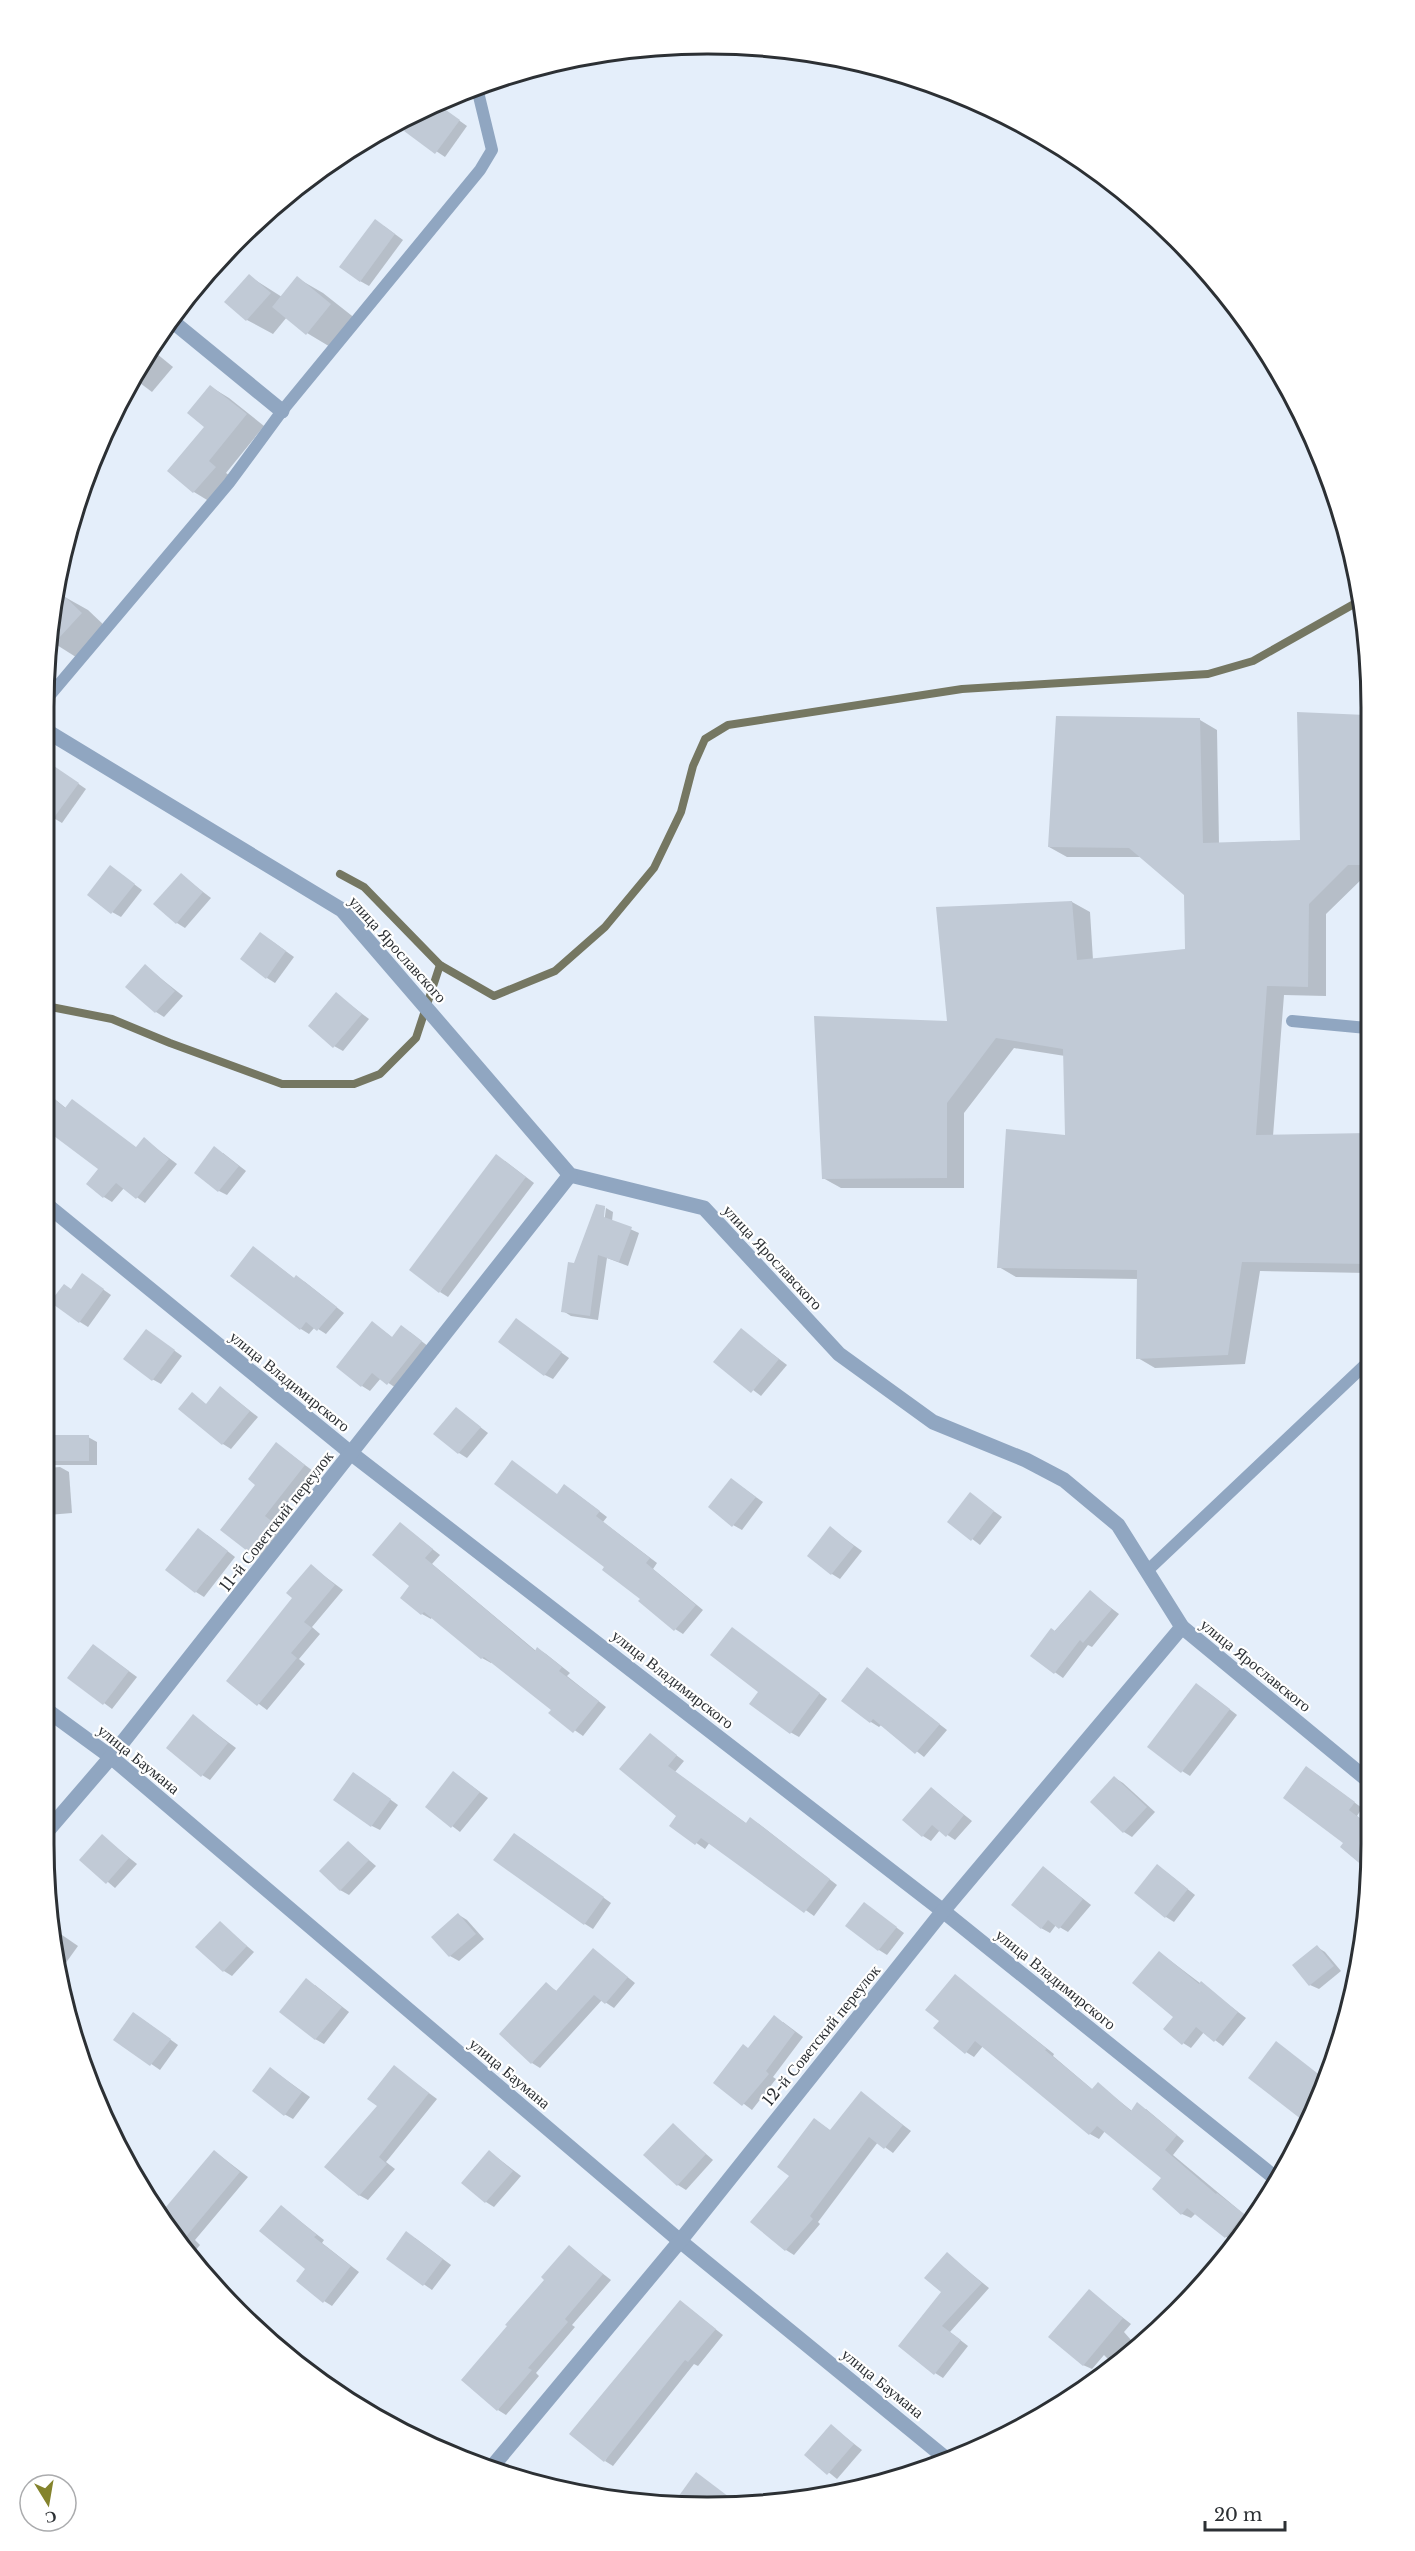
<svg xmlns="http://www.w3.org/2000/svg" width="1415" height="2551" viewBox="0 0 1415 2551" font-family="'Libre Baskerville',serif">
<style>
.shadow{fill:#0003}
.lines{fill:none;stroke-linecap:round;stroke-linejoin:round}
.stream{stroke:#757762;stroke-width:8}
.building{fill:#c1cad6}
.lane{stroke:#90a6c1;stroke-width:12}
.street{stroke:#90a6c1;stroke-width:15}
.labels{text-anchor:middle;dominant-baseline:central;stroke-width:4.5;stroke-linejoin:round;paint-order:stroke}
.street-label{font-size:16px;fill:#2c3034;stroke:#fff}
.rim{fill:none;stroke:#2c3034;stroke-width:3}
</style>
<rect width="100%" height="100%" fill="#e4eefa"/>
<g class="shadow">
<polygon points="436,104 467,126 445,157 406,131"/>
<polygon points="384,226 403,240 369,286 360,281"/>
<polygon points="249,276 282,297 297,278 323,293 356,319 332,348 307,333 287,317 273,334 247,320"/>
<polygon points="151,349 173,367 152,392 132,377"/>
<polygon points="211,387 229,398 264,426 226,473 233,478 212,503 194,492 169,471 206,426"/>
<polygon points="63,596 88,610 107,628 79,659 49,640 55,604"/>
<polygon points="1298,714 1366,716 1367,874 1326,914 1326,996 1284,995 1273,1136 1368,1134 1368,1273 1260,1271 1245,1364 1155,1368 1138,1358 1138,1279 1016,1277 999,1267 1067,1137 1065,1056 1014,1048 964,1113 964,1188 841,1188 823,1178 949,1023 1072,902 1090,912 1093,960 1187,951 1185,894 1142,857 1067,857 1049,847 1200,720 1217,730 1219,844 1302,842"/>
<polygon points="54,767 86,789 62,823 45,813"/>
<polygon points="111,867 142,890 121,917 112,912"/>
<polygon points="181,875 211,898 185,928 177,923"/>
<polygon points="269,939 294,957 275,983 267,978"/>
<polygon points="145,966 183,996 164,1017 156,1012"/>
<polygon points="336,994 369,1019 343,1051 334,1046"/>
<polygon points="46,1092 67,1109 137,1148 144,1139 177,1164 145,1203 124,1188 112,1202 104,1197 100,1168 46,1128"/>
<polygon points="223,1153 246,1171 227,1195 219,1191"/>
<polygon points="505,1161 534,1183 448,1297 440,1292"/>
<polygon points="597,1205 605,1208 603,1212 604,1224 606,1208 613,1212 612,1221 639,1233 628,1266 607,1258 598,1320 571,1316 563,1311 575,1265"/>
<polygon points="261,1253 295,1279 296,1277 305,1282 344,1313 326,1334 315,1327 309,1334 301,1329 232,1276"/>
<polygon points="90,1280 111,1295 88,1327 80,1322 72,1290"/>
<polygon points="516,1320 569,1358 553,1379 545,1375"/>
<polygon points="373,1323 393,1338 410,1332 429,1347 396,1388 381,1378 370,1391 362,1386"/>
<polygon points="741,1330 787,1365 761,1396 715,1361"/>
<polygon points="147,1331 182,1356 161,1384 152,1379"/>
<polygon points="221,1388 258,1417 231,1449 223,1444 192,1394 207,1405"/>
<polygon points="457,1409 488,1433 467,1458 459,1453"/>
<polygon points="48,1437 88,1437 97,1442 97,1465 54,1465 48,1461"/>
<polygon points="277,1444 313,1471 272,1522 282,1529 260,1557 251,1553"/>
<polygon points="60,1467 69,1472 72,1513 48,1515 48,1468"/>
<polygon points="732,1480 763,1502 742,1530 733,1525"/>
<polygon points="573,1491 607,1517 603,1522 657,1563 653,1569 703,1610 683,1634 675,1629 606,1566 558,1495"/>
<polygon points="970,1494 1002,1517 980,1545 949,1521"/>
<polygon points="400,1523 440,1555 432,1564 536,1651 538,1649 546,1654 570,1673 567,1676 606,1707 583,1736 550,1713 553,1709 492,1661 491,1663 482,1658 432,1617 431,1619 422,1614 402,1597 411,1586"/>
<polygon points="830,1528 862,1551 840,1579 832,1574"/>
<polygon points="207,1535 235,1557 204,1597 196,1592"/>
<polygon points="311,1566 343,1590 312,1627 320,1634 299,1659 305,1664 267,1710 228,1681 294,1598"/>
<polygon points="1090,1592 1119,1614 1092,1647 1088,1645 1063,1678 1032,1656"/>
<polygon points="732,1629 827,1699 799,1737 790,1732"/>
<polygon points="93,1645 137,1677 112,1709 69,1677"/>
<polygon points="868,1669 947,1730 924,1757 882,1724 879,1727 871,1722 843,1701"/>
<polygon points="1205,1690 1237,1715 1190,1776 1182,1771"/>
<polygon points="193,1716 236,1748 210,1780 202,1775"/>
<polygon points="650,1735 684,1761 675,1772 747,1824 750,1819 759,1824 837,1885 814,1916 710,1842 705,1849 671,1825 678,1816"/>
<polygon points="454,1773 488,1798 460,1832 427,1807"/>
<polygon points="1315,1773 1362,1808 1357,1816 1370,1826 1370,1868 1364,1865 1346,1842"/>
<polygon points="1115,1778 1123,1783 1155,1812 1132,1837 1124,1832"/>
<polygon points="362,1779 398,1805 380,1830 372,1826"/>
<polygon points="931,1788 972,1821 955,1840 940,1830 931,1841 923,1836"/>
<polygon points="102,1836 137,1864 115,1888 81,1859"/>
<polygon points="522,1839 611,1903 593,1929 585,1924"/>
<polygon points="349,1843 376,1866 349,1895 340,1890"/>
<polygon points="1165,1871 1195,1895 1174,1922 1166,1917"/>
<polygon points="1051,1873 1091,1905 1068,1932 1056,1925 1050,1933 1041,1928"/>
<polygon points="864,1904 904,1933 887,1955 879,1950"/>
<polygon points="459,1915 467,1920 484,1939 459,1961 450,1956 434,1937"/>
<polygon points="220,1923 254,1952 232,1976 224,1971"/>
<polygon points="49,1926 78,1946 60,1971 58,1970"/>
<polygon points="1317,1947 1325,1952 1341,1971 1319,1989 1310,1985"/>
<polygon points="594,1950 635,1983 614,2008 602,2000 540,2068 532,2063 546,1984 558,1992"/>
<polygon points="1159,1952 1246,2018 1223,2046 1204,2032 1191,2048 1183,2043"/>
<polygon points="955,1976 1054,2054 1053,2056 1093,2090 1098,2084 1132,2111 1146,2109 1184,2141 1173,2155 1251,2220 1234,2243 1196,2213 1191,2218 1182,2214 1163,2178 1105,2131 1099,2139 1090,2134 983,2046 974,2057 966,2052 941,2021"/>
<polygon points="315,1985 349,2012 324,2044 315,2039"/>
<polygon points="142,2019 178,2045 160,2070 115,2039"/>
<polygon points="783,2022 803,2037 773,2077 776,2079 752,2110 715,2082 749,2049"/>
<polygon points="394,2067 437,2099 386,2162 395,2169 368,2200 359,2195 379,2106"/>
<polygon points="271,2069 310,2097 293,2119 284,2114"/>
<polygon points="861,2093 911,2131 893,2153 878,2142 818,2222 820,2224 794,2255 786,2250 792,2176 814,2119 831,2131"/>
<polygon points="673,2125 713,2160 686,2190 678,2185"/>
<polygon points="214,2151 248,2177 195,2240 200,2245 189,2258 159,2213 162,2214"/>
<polygon points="490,2152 521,2176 494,2207 486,2202"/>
<polygon points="282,2207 324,2240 322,2243 359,2272 332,2306 324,2301"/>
<polygon points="415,2238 451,2265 432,2290 388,2259"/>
<polygon points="569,2247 611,2280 572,2325 575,2327 536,2373 539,2376 506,2415 498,2410 546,2280"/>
<polygon points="947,2254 989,2288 950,2332 968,2346 943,2378 935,2373"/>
<polygon points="211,2282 235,2302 232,2306"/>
<polygon points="1089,2291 1131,2324 1124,2332 1138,2348 1114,2365 1104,2355 1092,2369 1083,2365"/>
<polygon points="681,2302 723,2335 698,2366 694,2364 613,2466 605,2461"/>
<polygon points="324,2371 356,2395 350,2402 317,2378"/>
<polygon points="831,2426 862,2450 837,2479 806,2454"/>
<polygon points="431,2442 440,2447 444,2450 429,2445"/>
<polygon points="558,2480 567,2485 578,2493 552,2488"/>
</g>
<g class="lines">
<g class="stream">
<polyline points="340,874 364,887 440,965 494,996 555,971 605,927 654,868 681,812 693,766 705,739 728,725 962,689 1208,674 1253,661 1361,600"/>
<polyline points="46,1006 112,1019 170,1043 282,1084 354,1084 380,1074 416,1038 440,965"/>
</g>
</g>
<g class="building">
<polygon points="436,103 460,120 435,154 404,131 421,109"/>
<polygon points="375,219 395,234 360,282 339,267"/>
<polygon points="249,274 271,293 246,321 224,302"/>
<polygon points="297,276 331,304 306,335 272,307"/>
<polygon points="210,385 247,414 209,461 216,467 193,493 167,471 204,427 187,413"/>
<polygon points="57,589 82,613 47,651 49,641"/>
<polygon points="1297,712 1366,715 1367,865 1348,865 1309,904 1308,987 1267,986 1256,1135 1368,1133 1368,1264 1242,1262 1228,1355 1136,1359 1137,1270 997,1268 1006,1129 1065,1135 1063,1049 996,1038 947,1103 947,1178 822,1179 814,1016 947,1021 936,907 1072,901 1077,960 1185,949 1184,895 1129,848 1048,847 1056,716 1200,718 1203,843 1300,840"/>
<polygon points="45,760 79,783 45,830"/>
<polygon points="110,865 135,884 111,914 87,895"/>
<polygon points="181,873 203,892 176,924 153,904"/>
<polygon points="260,932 286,951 266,979 240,959"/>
<polygon points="145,964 175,991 155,1013 125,987"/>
<polygon points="336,992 362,1014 333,1048 308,1026"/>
<polygon points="46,1092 65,1108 72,1099 136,1147 144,1137 169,1159 136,1199 116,1183 103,1198 86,1184 98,1169 46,1130"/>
<polygon points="214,1146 239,1166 218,1192 194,1173"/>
<polygon points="496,1154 526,1177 439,1293 409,1270"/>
<polygon points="596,1204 605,1206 604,1217 632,1227 619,1262 598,1255 590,1316 561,1312 568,1262 574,1263"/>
<polygon points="253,1246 294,1278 296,1275 337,1307 317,1331 306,1322 300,1330 230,1276"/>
<polygon points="82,1273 104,1289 79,1323 50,1302 64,1284 71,1289"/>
<polygon points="516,1318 562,1352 544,1376 498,1342"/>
<polygon points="372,1321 392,1337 401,1325 422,1341 387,1385 372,1373 361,1387 336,1367"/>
<polygon points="741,1328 779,1359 751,1393 713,1362"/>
<polygon points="146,1329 175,1350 152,1381 123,1359"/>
<polygon points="220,1386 250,1411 222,1445 178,1409 192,1392 206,1404"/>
<polygon points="456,1407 481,1427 458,1454 433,1434"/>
<rect x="48" y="1435" width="41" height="26"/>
<polygon points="276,1442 305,1465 265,1516 274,1523 251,1554 220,1530 255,1485 248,1479"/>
<polygon points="512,1460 557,1494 564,1484 600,1511 596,1516 650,1558 646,1563 696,1605 674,1631 638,1601 640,1599 602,1570 604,1567 494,1484"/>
<polygon points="731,1478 756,1497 732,1527 708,1507"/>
<polygon points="970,1492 994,1511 971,1541 947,1522"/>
<polygon points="400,1522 433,1549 425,1558 535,1651 537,1647 562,1667 559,1671 599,1701 573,1733 548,1713 551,1710 484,1657 481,1659 424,1612 421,1615 400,1598 409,1586 372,1555"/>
<polygon points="830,1526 854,1546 831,1575 807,1556"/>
<polygon points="198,1528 228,1551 195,1593 165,1570"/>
<polygon points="311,1564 335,1585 304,1622 312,1628 291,1653 297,1658 257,1706 226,1681 292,1598 286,1593"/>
<polygon points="1090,1590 1112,1609 1083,1643 1080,1640 1054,1674 1030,1656 1051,1628 1055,1631"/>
<polygon points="732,1627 820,1693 790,1734 749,1704 758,1692 710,1655"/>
<polygon points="93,1644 129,1671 103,1705 67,1678"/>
<polygon points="867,1667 940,1724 915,1754 873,1719 870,1723 841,1701"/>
<polygon points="1196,1683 1230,1709 1181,1773 1147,1747"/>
<polygon points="193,1714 228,1743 201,1777 166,1748"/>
<polygon points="650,1733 677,1755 668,1766 746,1823 750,1817 830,1879 804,1913 701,1838 695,1845 669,1826 676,1816 619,1769"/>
<polygon points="1306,1766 1355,1802 1349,1810 1370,1826 1370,1872 1340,1847 1343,1843 1283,1798"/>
<polygon points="453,1771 480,1792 451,1828 425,1807"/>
<polygon points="353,1772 391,1799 371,1827 333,1800"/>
<polygon points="1114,1776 1147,1807 1123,1833 1090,1802"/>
<polygon points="931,1787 964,1815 946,1837 932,1825 922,1837 902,1820"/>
<polygon points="514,1833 604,1897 584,1925 493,1860"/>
<polygon points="102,1834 129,1858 106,1884 79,1860"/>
<polygon points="348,1841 369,1860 340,1891 319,1871"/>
<polygon points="1157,1864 1188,1889 1165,1918 1134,1893"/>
<polygon points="1043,1866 1083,1899 1059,1929 1048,1920 1041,1929 1011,1905"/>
<polygon points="864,1902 897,1927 878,1951 845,1926"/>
<polygon points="458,1913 476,1934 449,1957 431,1937"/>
<polygon points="220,1921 247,1946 223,1972 195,1947"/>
<polygon points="1317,1945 1334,1966 1309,1986 1292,1965"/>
<polygon points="593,1948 628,1977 605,2004 594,1995 531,2064 499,2034 546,1982 556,1991"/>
<polygon points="1159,1951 1199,1984 1201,1981 1238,2012 1214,2042 1196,2027 1182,2045 1163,2029 1173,2017 1132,1983"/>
<polygon points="955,1974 1047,2049 1045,2050 1092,2089 1098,2082 1131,2111 1137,2102 1177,2135 1165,2150 1216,2194 1217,2193 1244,2214 1225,2238 1187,2208 1181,2215 1152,2189 1161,2178 1097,2126 1089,2135 975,2041 965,2054 933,2028 939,2021 925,2010"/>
<polygon points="306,1978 342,2007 315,2040 279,2012"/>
<polygon points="133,2012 171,2039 150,2066 113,2040"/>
<polygon points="774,2015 795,2032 766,2071 769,2074 742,2106 713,2083 743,2044 748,2048"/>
<polygon points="1276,2041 1326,2080 1306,2123 1248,2078"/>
<polygon points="394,2065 429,2093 379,2157 387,2164 359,2196 324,2167 377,2106 367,2099"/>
<polygon points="270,2067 302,2092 284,2116 252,2091"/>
<polygon points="861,2091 903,2125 884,2149 869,2137 810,2216 813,2219 785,2251 750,2222 789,2176 777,2167 814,2118 830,2130"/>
<polygon points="673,2123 706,2154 677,2186 643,2155"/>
<polygon points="214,2150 240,2172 179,2245 160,2214"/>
<polygon points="489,2150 513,2171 485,2203 461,2183"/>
<polygon points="281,2205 317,2235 314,2237 351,2266 323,2303 296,2281 305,2269 259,2231"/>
<polygon points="406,2231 443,2259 423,2286 386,2259"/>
<polygon points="569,2245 603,2274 565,2319 568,2322 528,2368 532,2370 497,2411 461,2380 507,2326 505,2325 544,2280 541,2277"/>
<polygon points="947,2252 982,2283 942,2326 961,2340 934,2375 898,2346 941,2292 924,2278"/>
<polygon points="1089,2289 1123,2318 1083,2366 1048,2337"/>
<polygon points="680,2300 716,2329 688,2362 685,2360 604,2462 569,2434"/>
<polygon points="831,2424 854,2444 827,2475 804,2455"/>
<polygon points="696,2472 741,2506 673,2504"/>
</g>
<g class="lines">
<g class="lane">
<polyline points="45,701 229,483 282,411 480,170 492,150 477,88"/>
<polyline points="1292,1021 1367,1028"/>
<polyline points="1147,1571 1368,1362"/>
</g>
<g class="street">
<polyline points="172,321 282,411"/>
<polyline points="45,730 342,910 570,1175 704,1208 839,1354 933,1422 1026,1460 1064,1480 1118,1525 1182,1627 1370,1782"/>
<polyline points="47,1205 352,1454 943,1911 1279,2181"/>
<polyline points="48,1711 111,1757 680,2241 949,2461"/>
<polyline points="49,1829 111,1757 570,1175"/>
<polyline points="491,2468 680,2241 943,1911 1182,1627"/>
</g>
</g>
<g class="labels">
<g class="street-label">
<text transform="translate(398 949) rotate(48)">улица Ярославского</text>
<text transform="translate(773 1257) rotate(47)">улица Ярославского</text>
<text transform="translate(290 1381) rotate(39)">улица Владимирского</text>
<text transform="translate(276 1521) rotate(-52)">11-й Советский переулок</text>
<text transform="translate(1256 1665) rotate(39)">улица Ярославского</text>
<text transform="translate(673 1679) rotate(38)">улица Владимирского</text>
<text transform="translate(139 1759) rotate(39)">улица Баумана</text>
<text transform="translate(1056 1979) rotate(39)">улица Владимирского</text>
<text transform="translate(821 2035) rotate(-51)">12-й Советский переулок</text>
<text transform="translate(510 2073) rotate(40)">улица Баумана</text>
<text transform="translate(883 2383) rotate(39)">улица Баумана</text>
</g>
</g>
<path d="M0 0H1415V2551H0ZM707 54H708A653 653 0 0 1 1361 707V1844A653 653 0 0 1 708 2497H707A653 653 0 0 1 54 1844V707A653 653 0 0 1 707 54Z" fill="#fff" fill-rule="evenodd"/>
<path class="rim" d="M707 54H708A653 653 0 0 1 1361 707V1844A653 653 0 0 1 708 2497H707A653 653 0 0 1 54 1844V707A653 653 0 0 1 707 54Z"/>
<g transform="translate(48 2503) rotate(169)"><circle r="28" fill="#ffffff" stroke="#abacae" stroke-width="1.5"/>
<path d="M0-4.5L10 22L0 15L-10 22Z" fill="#84832c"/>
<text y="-9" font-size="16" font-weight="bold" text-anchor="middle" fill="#2c3034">С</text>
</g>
<path d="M1205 2521v9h80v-9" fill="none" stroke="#2c3034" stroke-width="3"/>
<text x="1214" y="2521" font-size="18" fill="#2c3034" stroke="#ffffff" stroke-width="4.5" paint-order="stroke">20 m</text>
</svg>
